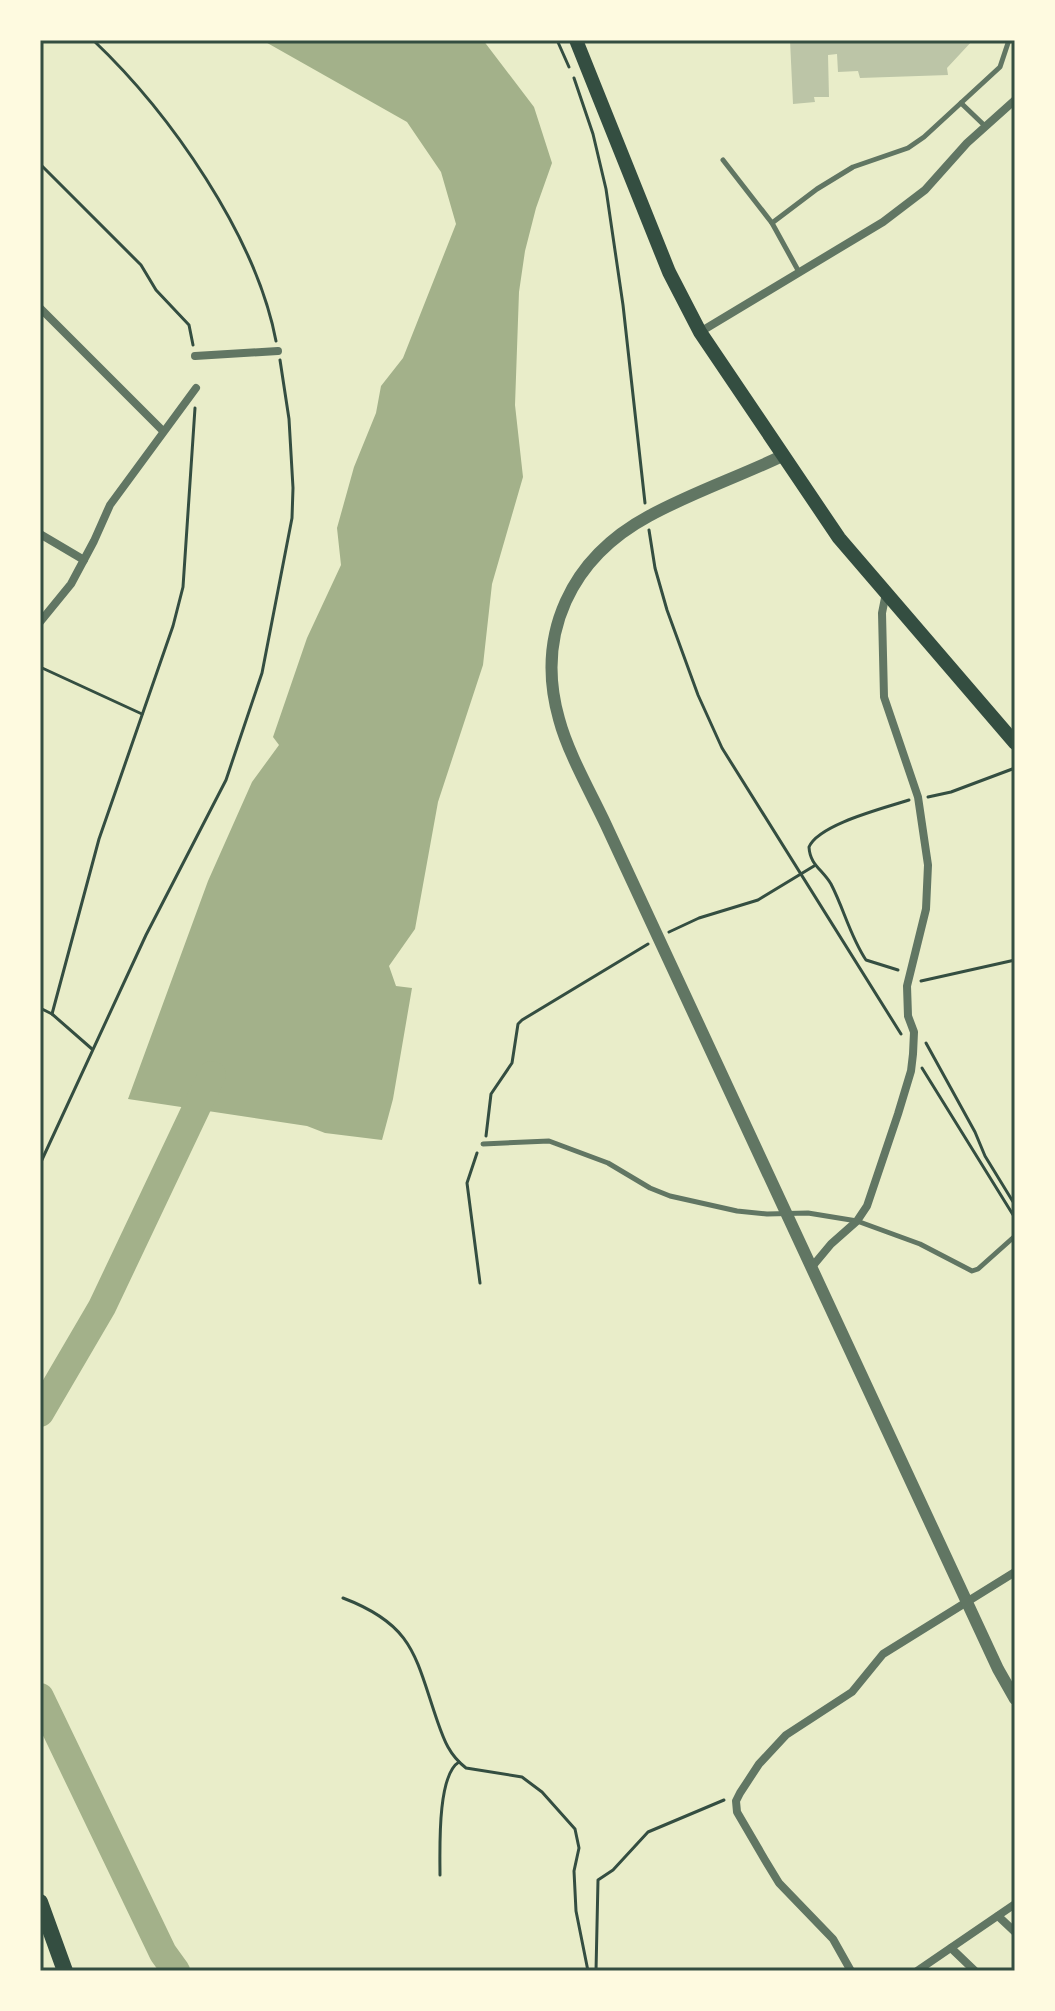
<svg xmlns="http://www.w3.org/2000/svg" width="1055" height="2011" viewBox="0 0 1055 2011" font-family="Helvetica,sans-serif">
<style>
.water{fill:#a3b18a}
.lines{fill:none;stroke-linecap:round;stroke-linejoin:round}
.river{stroke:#a3b18a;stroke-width:28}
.building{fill:#bcc5a7}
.path{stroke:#344e41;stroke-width:3}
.service{stroke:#617663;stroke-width:5}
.minor{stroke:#617663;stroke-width:8}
.tertiary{stroke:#617663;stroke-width:12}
.primary{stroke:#344e41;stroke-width:14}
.trunk{stroke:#344e41;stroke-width:16}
.neatline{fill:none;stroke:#344e41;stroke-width:3}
</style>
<rect width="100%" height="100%" fill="#e9edc9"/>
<polygon class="water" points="262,40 483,40 534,107 552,163 536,208 525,251 519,292 515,405 523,477 492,584 483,665 438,802 415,929 389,966 396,986 412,988 393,1099 382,1140 325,1133 307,1126 128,1099 208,881 252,782 279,745 273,737 307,638 341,565 337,528 354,467 376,413 381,386 403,358 456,224 441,172 407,122"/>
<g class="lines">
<g class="river">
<polyline points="40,1413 102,1307 212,1075"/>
<polyline points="40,1697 163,1953 176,1971"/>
</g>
</g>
<polygon class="building" points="790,40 973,40 947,68 948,75 860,78 858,71 838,72 837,54 828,55 829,97 814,97 815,102 793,104"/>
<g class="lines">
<g class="path">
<path d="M93 40C170 113 256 236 276 341"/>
<polyline points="557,40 569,67"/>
<polyline points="574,78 593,134 606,189 623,305 645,503"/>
<polyline points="40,164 141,265 156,290 189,325 193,345"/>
<polyline points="649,530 655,568 667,610 698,695 722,748 901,1034"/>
<polyline points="40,667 142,714"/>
<polyline points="928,797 951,792 1015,768"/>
<polyline points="669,932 699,918 758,900 814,866"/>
<path d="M898 970 866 960C850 936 844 909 831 884 822 869 810 865 809 847 819 824 885 808 909 800"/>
<polyline points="921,981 1015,960"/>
<polyline points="40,1008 52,1014 92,1049"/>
<polyline points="52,1014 99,839 173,626 183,587 195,408"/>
<polyline points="926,1043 975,1132 985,1156 1015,1205"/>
<polyline points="922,1068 1015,1218"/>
<polyline points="486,1136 491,1094 512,1063 518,1024 522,1020 648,944"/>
<polyline points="477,1153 467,1183 480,1283"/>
<polyline points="40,1164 146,935 226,780 262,673 292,518 293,488 289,419 280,360"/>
<path d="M343 1598C414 1625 415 1656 437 1720 444 1740 449 1755 466 1768L522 1777 542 1792 575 1829 579 1848 574 1871 576 1911 588 1971"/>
<path d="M440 1875C440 1851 437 1775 459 1762"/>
<polyline points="596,1971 598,1880 613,1870 648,1832 724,1800"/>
</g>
<g class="service">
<polyline points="961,103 985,126"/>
<polyline points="723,160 772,223 799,272"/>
<polyline points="772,223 817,189 853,167 908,148 924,137 1000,67 1009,40"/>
<polyline points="483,1144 549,1141 608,1163 650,1188 670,1196 737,1211 767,1214 808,1213 857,1221 920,1244 972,1271 978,1269 1015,1236"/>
</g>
<g class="minor">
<polyline points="40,308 163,431"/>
<polyline points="700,332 883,222 925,190 967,143 1015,100"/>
<polyline points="195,356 278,351"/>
<polyline points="40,534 84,560"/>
<polyline points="40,622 71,584 94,541 110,505 196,388"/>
<polyline points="811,1268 831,1244 857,1221 867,1206 898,1114 911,1071 913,1054 914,1032 908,1016 907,986 926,909 928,865 918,797 884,697 882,613 886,593"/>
<polyline points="998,1916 1015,1932"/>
<polyline points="951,1948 975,1971"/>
<polyline points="851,1971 833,1939 779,1883 765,1860 737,1812 736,1801 740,1793 759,1764 786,1735 852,1692 883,1654 1015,1572"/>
<polyline points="917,1971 1015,1904"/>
</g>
<path class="tertiary" d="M782 456C738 477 691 493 649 516 571 558 535 634 559 719 568 753 591 793 606 825L998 1669 1015 1699"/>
<polyline class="primary" points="576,40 669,272 700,332 839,538 1015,743"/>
<polyline class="trunk" points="40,1902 65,1971"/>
</g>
<rect width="1055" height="2011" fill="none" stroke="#fefae0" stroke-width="84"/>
<rect x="42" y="42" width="971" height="1927" class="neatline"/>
</svg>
